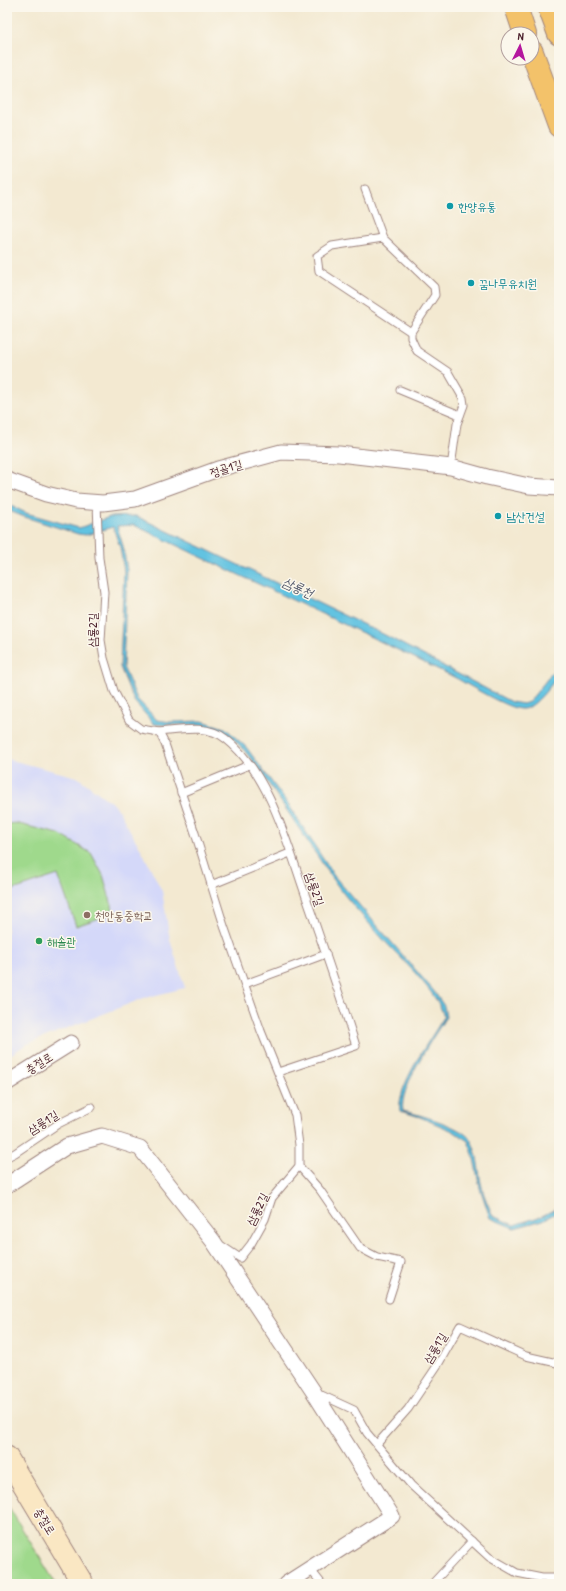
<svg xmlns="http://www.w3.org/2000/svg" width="566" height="1591" viewBox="0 0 566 1591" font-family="'Patrick Hand','Poor Story',sans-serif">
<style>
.built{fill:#d4d8f9}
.green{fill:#9fd98c;stroke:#747c5c}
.water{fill:#62c3e1;stroke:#567186}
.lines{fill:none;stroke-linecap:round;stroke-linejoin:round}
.lane-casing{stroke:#9e847e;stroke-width:9}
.street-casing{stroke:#9e847e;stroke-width:17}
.secondary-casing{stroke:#9e847e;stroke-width:23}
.highway-casing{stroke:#9e847e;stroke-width:24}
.lane{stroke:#fff;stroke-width:7}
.street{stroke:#fff;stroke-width:15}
.secondary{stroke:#fae7c3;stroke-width:21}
.highway{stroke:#f3c26a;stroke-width:22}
.culture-dot{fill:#0f9aa8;stroke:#fbf7ec;stroke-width:1.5}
.education-dot{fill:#8d6e63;stroke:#fbf7ec;stroke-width:1.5}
.leisure-dot{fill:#2e9e5b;stroke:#fbf7ec;stroke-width:1.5}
.labels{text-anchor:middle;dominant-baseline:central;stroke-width:3;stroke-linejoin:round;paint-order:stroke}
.culture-label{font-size:12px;fill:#0d838f;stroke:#fbf7ec;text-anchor:start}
.street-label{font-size:12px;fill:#4a1f2b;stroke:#fbf7ec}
.education-label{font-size:12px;fill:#785e54;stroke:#fbf7ec;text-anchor:start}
.leisure-label{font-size:12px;fill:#27864d;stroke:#fbf7ec;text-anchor:start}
.water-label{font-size:13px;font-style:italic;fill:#52586b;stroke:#fbf7ec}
</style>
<rect width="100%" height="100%" fill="#fbf7ec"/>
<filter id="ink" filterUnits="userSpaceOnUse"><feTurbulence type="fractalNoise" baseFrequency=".025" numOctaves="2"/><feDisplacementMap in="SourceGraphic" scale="8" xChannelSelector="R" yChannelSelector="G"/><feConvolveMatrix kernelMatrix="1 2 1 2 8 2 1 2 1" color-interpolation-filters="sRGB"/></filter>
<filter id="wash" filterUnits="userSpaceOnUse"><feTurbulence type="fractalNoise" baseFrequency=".012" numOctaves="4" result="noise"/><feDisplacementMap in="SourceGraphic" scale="16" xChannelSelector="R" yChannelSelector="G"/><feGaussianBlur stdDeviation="0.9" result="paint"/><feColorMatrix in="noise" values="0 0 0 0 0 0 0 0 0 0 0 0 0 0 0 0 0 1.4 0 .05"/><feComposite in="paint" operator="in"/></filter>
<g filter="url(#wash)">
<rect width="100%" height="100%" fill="#f3e9d1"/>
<polygon class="built" points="7,759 77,777 116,806 143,853 162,891 170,940 185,988 144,998 88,1020 27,1044 7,1057"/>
<g class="green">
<polygon points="15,823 59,834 91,853 103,875 114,913 76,926 58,875 7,892 7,824"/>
<polygon points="7,1504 56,1584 7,1584"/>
</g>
<path class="water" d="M7 504 26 513 79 528 110 517 136 516 383 634 511 702 523 704 529 702 559 664V675C551 684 535 709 522 709 509 710 466 683 452 676 346 624 239 576 134 525L117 526 123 546 127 570 123 667 137 699 157 720 171 722 202 721 225 728 246 747 288 804 334 876 433 990 444 1006 446 1017C434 1036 398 1089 403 1111 418 1114 461 1126 470 1139 479 1152 478 1173 482 1187 484 1197 489 1207 493 1216L514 1225 542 1216 559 1207V1211L543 1220 514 1228 490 1218 480 1188 473 1154 468 1141 453 1131 420 1117 400 1111C396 1087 431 1038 444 1017 438 992 399 957 381 937 364 917 345 898 331 876 307 842 286 807 261 773 251 759 239 740 222 731 201 721 176 727 154 724L134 701 120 667 124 571 120 547 113 527 86 535 78 534 22 516 7 510Z"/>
</g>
<g filter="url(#ink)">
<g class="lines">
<g class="lane-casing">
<g id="lane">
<polyline points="365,189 383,238 434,287 435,295 411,332 411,338 417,351 448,372 463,398 464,405 457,424 451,467"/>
<polyline points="383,238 332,246 317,256 319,271 411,332"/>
<polyline points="400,390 460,415"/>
<polyline points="97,503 99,558 104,592 101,640 104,658 114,691 129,720 141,729 159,732 165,744 195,833 224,926 261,1031 295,1115 299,1145 299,1166 272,1198 265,1219 251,1244 240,1258 222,1246"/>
<path d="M159 732C180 730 208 724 226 739 270 774 288 846 306 897 323 946 340 995 356 1046L278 1072"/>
<polyline points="181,793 249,765"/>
<polyline points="211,885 290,853"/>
<polyline points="245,984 326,954"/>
<polyline points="7,1157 15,1153 58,1124 92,1107"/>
<polyline points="299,1166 320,1190 360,1248 377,1257 401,1262 389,1299"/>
<polyline points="317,1393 354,1410 367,1433 411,1485 489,1557 517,1573 542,1578 559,1578"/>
<polyline points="377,1444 408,1409 439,1363 460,1326 526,1356 557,1363 559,1362"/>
<polyline points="310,1569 322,1584"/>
<polyline points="432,1584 472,1541"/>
</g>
</g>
<g class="street-casing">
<g id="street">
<polyline points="7,480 46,494 76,501 103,503 135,499 218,469 281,452 339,454 451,467 487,477 529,486 559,488"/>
<polyline points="7,1083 71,1043"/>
<polyline points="7,1185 67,1146 102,1136 140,1148 213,1241 313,1391 392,1516 286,1584"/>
</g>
</g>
<g class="secondary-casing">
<polyline id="secondary" points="7,1457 83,1584"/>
</g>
<g class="highway-casing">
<g id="highway">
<polyline points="516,7 525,34"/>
<polyline points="549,7 559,34"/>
<polyline points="532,52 559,126"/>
</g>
</g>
<use href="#lane" class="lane"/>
<use href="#street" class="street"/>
<use href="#secondary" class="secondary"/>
<use href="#highway" class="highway"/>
</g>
</g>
<g class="culture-dot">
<circle cx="450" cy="206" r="4"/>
<circle cx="471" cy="283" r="4"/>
<circle cx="498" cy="516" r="4"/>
</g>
<circle class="education-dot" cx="87" cy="915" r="4"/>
<circle class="leisure-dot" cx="39" cy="941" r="4"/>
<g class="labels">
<g class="culture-label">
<text x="458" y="206">한양유통</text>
<text x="479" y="283">꿈나무유치원</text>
<text x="506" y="516">남산건설</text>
</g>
<g class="street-label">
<text transform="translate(226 468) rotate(-17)">정골1길</text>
<text transform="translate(92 630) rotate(-90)">삼룡2길</text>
<text transform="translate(315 889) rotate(71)">삼룡2길</text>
<text transform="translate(39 1063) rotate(-32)">충절로</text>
<text transform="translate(43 1122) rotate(-32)">삼룡1길</text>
<text transform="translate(257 1209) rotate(-64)">삼룡2길</text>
<text transform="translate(435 1348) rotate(-59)">삼룡1길</text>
<text transform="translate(45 1521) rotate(59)">충절로</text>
</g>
<g class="education-label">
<text x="95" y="915">천안동중학교</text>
</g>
<g class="leisure-label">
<text x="47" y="941">해솔관</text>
</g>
<g class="water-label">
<text transform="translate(298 587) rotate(25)">삼룡천</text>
</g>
</g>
<rect width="566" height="1591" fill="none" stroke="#fbf7ec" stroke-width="24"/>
<g transform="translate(520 46) rotate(5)"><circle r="19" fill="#fbf7ec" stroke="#b4a19f"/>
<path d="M0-3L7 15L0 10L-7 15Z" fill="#b5179e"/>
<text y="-6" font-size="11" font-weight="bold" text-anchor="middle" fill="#4a1f2b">N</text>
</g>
</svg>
